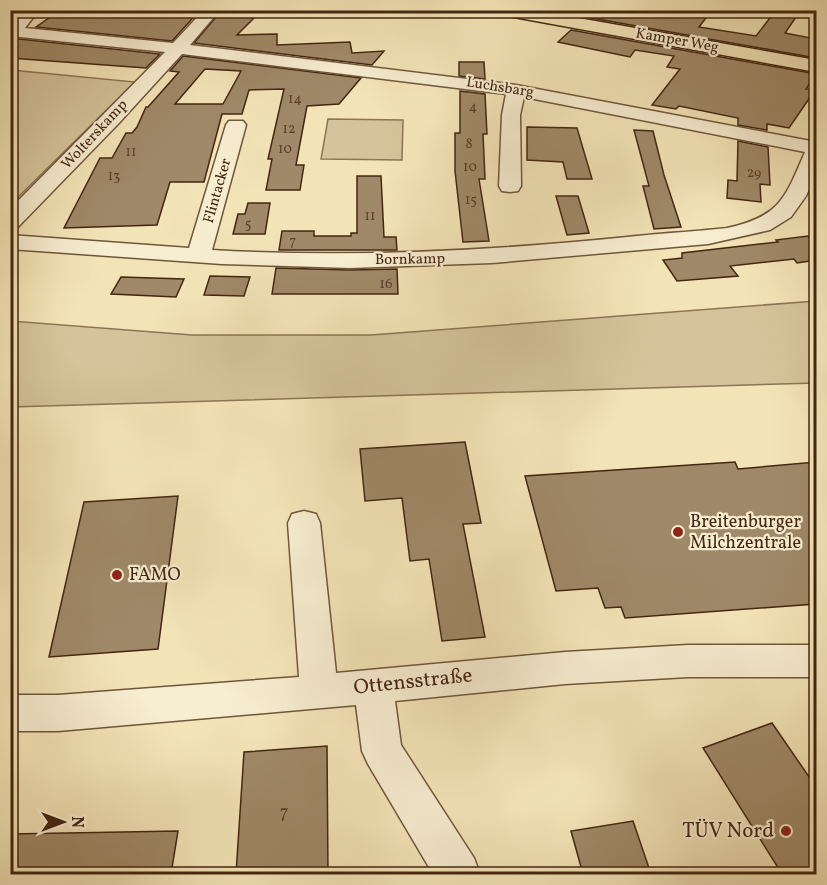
<svg xmlns="http://www.w3.org/2000/svg" width="827" height="885" viewBox="0 0 827 885" font-family="Vollkorn,serif">
<style>
.green{fill:#d5c49b;stroke:#8c7556;stroke-width:1.5}
.building{fill:#9f8968;stroke:#442612;stroke-width:1.5;fill-rule:evenodd}
.lines{fill:none;stroke-linecap:round;stroke-linejoin:round}
.minor-casing{stroke:#70563b;stroke-width:3}
.major-casing{stroke:#442612;stroke-width:3}
.minor{fill:#f7edd0;fill-rule:evenodd}
.major{fill:#f3e4b7;fill-rule:evenodd}
.poi-dot{fill:#8f2418;stroke:#f7edd0;stroke-width:2}
.labels{text-anchor:middle;dominant-baseline:central;stroke-width:4.5;stroke-linejoin:round;paint-order:stroke}
.far-number-label{font-size:14px;fill:#5b3f28}
.far-street-label{font-size:15px;fill:#442612;stroke:#f7edd0}
.number-label{font-size:15px;fill:#5b3f28}
.poi-label{font-size:18px;fill:#442612;stroke:#f7edd0;text-anchor:start}
.near-number-label{font-size:18px;fill:#5b3f28}
.near-street-label{font-size:21px;fill:#442612;stroke:#f7edd0}
.near-poi-label{font-size:21px;fill:#442612;stroke:#f7edd0;text-anchor:end}
</style>
<rect width="100%" height="100%" fill="#f3e4b7"/>
<filter id="stains"><feTurbulence type="fractalNoise" baseFrequency=".00333" numOctaves="4"/><feColorMatrix values="0 0 0 0 .2 0 0 0 0 .09 0 0 0 0 .02 0 0 0 .5 -.17"/></filter>
<radialGradient id="worn" r=".72"><stop offset=".6" stop-color="#630" stop-opacity="0"/><stop offset="1" stop-color="#630" stop-opacity=".3"/></radialGradient>
<g class="green">
<polygon points="11,70 135,82 11,204"/>
<polygon points="328,119 403,120 402,160 321,159"/>
<polygon points="816,301 816,383 11,407 11,321 192,335 371,335"/>
</g>
<g class="building">
<polygon points="87,10 200,10 172,41 36,27 52,16 87,15"/>
<polygon points="222,10 262,10 237,35 277,34 277,45 350,42 352,53 384,51 372,65 194,43"/>
<polygon points="593,10 712,10 699,27 756,36 773,14 796,17 785,33 816,39 816,58 586,17"/>
<polygon points="571,30 816,74 806,89 815,90 789,128 767,124 767,130 738,125 738,118 679,106 676,109 652,105 680,69 667,67 674,56 635,50 630,57 558,42"/>
<polygon points="19,39 160,54 146,68 10,58 10,45"/>
<path d="M183 56 361 78 339 104 307 106 296 165H304L300 190H266L272 159H268L284 89 249 90 242 114H222L204 182H170L157 225 64 228 100 158H112L126 133H132L137 127 146 107H148L179 72 170 71ZM205 69 241 71 223 104H175Z"/>
<polygon points="459,62 484,62 485,79 459,76"/>
<polygon points="460,91 485,94 487,134 483,134 485,179 479,179 489,241 463,242 455,171 455,133 460,133"/>
<polygon points="527,127 577,128 592,179 567,179 563,162 527,160"/>
<polygon points="634,130 653,131 664,175 681,227 654,229 643,186 649,186"/>
<polygon points="738,141 768,147 770,185 760,184 761,202 727,198 728,180 737,181"/>
<polygon points="357,176 381,176 384,237 396,237 397,250 279,250 282,231 314,231 314,236 351,236 351,233 357,233"/>
<polygon points="556,196 578,196 589,233 567,235"/>
<polygon points="248,203 270,203 265,234 233,234 238,214 245,214"/>
<polygon points="808,236 816,245 816,260 797,263 794,259 730,266 738,276 677,281 663,260 682,258 682,253 778,242 776,240"/>
<polygon points="276,268 350,270 397,269 398,294 272,294"/>
<polygon points="210,276 250,277 244,296 204,295"/>
<polygon points="121,277 184,279 176,297 111,294"/>
<polygon points="465,442 481,523 463,524 485,637 442,641 429,559 410,561 402,498 365,501 360,449"/>
<polygon points="735,462 738,469 816,462 816,604 625,618 621,607 605,608 598,588 556,591 525,476"/>
<polygon points="178,496 158,649 49,657 84,502"/>
<polygon points="772,723 816,787 816,874 782,874 703,748"/>
<polygon points="327,746 328,874 236,874 244,752"/>
<polygon points="633,821 651,874 583,874 571,831"/>
<polygon points="178,831 171,874 10,874 10,834"/>
</g>
<g class="lines">
<g class="minor-casing">
<g id="minor">
<path d="M22 10 38 11 25 28 173 43 204 10H220L190 45 516 85 816 142V173L806 196 791 217 770 230 708 244 492 263 350 268 222 264 10 249V235L189 248 226 125 229 121H243L246 125 212 250C351 258 489 251 627 237 660 233 694 232 727 228 781 216 785 198 805 152L524 97 520 115 521 186 518 191 510 192 502 191 499 186 502 115 506 94 182 54 119 123 18 227 10 229V209L165 52 10 36V26Z"/>
<polygon points="554,10 571,10 559,23 547,23 545,20"/>
<polygon points="304,511 316,514 320,523 336,673 565,652 688,645 816,645 816,677 688,677 565,684 395,701 401,745 474,858 480,874 433,874 368,764 362,751 356,705 58,731 10,731 10,695 58,695 299,677 288,523 292,514"/>
</g>
</g>
<g class="major-casing">
<polygon id="major" points="494,10 533,10 816,60 816,72 502,15"/>
</g>
<use href="#minor" class="minor"/>
<use href="#major" class="major"/>
</g>
<g class="poi-dot">
<circle cx="678" cy="532" r="6"/>
<circle cx="117" cy="575" r="6"/>
<circle cx="786" cy="831" r="6"/>
</g>
<g class="labels">
<g class="far-number-label">
<text x="295" y="99">14</text>
<text x="473" y="107">4</text>
<text x="289" y="129">12</text>
<text x="469" y="144">8</text>
<text x="285" y="149">10</text>
<text x="131" y="152">11</text>
<text x="470" y="167">10</text>
<text x="754" y="173">29</text>
<text x="114" y="176">13</text>
<text x="471" y="200">15</text>
<text x="370" y="216">11</text>
<text x="248" y="224">5</text>
<text x="293" y="241">7</text>
</g>
<g class="far-street-label">
<text transform="translate(677 41) rotate(10)">Kamper Weg</text>
<text transform="translate(500 88) rotate(9)">Luchsbarg</text>
<text transform="translate(95 135) rotate(-47)">Wolterskamp</text>
<text transform="translate(218 191) rotate(-74)">Flintacker</text>
<text transform="translate(410 260) rotate(-1)">Bornkamp</text>
</g>
<g class="number-label">
<text x="386" y="284">16</text>
</g>
<g class="poi-label">
<text x="690" y="522">Breitenburger<tspan x="690" dy="21">Milchzentrale</tspan></text>
<text x="129" y="575">FAMO</text>
</g>
<g class="near-number-label">
<text x="284" y="813">7</text>
</g>
<g class="near-street-label">
<text transform="translate(413 682) rotate(-6)">Ottensstraße</text>
</g>
<g class="near-poi-label">
<text x="774" y="831">TÜV Nord</text>
</g>
</g>
<rect width="827" height="885" fill="none" stroke="#f3e4b7" stroke-width="36"/>
<rect x="12" y="12" width="803" height="861" fill="none" stroke="#442612" stroke-width="3"/>
<rect x="18" y="18" width="791" height="849" fill="none" stroke="#442612" stroke-width="1.5"/>
<g transform="translate(63 822) rotate(90)" stroke="#f7edd0" stroke-width="4.5" paint-order="stroke">
<path d="M0-4.5L10 22L0 15L-10 22Z" fill="#442612"/>
<text y="-9" font-size="16" font-weight="bold" text-anchor="middle" fill="#442612">N</text>
</g>
<rect width="100%" height="100%" filter="url(#stains)"/>
<rect width="100%" height="100%" fill="url(#worn)"/>
</svg>
